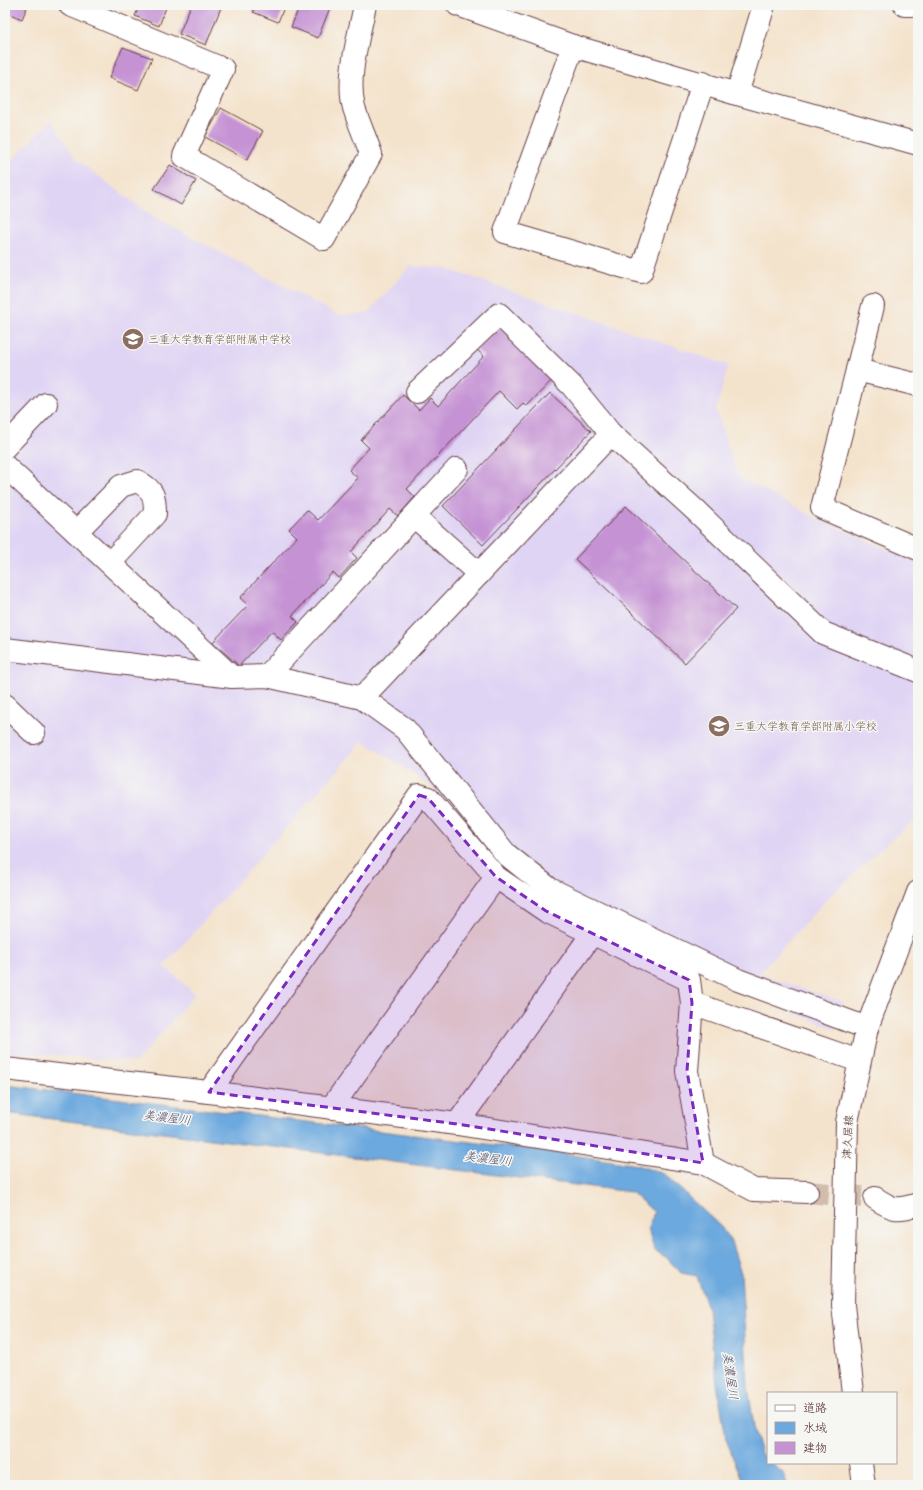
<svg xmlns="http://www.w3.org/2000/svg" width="923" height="1490" viewBox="0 0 923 1490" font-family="Pangolin,'Klee One',sans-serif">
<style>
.built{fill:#e0d4f4}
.water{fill:#6ca9de;stroke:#5b6484}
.building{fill:#c592d4}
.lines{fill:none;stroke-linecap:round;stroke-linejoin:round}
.minor-tunnel{stroke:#d2bcac;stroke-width:22;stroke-dasharray:22 11;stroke-linecap:butt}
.minor-casing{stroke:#643c43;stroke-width:24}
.major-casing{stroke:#643c43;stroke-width:24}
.minor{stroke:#fff;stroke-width:22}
.major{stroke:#fff;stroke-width:22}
.marked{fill:#7b2cbf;fill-opacity:0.2;stroke:#7b2cbf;stroke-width:3;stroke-dasharray:8 5;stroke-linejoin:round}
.labels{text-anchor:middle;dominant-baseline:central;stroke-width:3;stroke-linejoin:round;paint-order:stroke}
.education-label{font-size:11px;fill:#785e54;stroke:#f6f6f2;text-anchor:start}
.street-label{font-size:11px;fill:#4a1f2b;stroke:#f6f6f2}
.water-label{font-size:12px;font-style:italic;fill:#564f6a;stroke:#f6f6f2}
</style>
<rect width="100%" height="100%" fill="#f6f6f2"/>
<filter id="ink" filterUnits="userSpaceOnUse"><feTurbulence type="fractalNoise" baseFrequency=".025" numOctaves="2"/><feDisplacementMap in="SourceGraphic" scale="8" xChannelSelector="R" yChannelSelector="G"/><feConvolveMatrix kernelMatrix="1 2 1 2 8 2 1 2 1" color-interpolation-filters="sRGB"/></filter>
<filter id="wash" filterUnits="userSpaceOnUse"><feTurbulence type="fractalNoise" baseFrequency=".012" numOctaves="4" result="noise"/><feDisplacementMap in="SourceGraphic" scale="16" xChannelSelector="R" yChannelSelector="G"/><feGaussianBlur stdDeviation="0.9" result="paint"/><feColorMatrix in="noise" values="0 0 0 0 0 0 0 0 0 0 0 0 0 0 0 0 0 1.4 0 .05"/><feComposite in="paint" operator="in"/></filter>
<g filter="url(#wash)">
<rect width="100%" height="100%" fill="#f4e3cc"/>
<polygon class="built" points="51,120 76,159 153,217 338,315 367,314 410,266 445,268 728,365 716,410 738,477 810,515 918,563 918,812 915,820 889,841 826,900 758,974 843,1002 836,1029 735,990 500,860 430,785 363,741 164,966 195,994 136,1062 5,1051 5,168"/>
<polygon class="water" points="5,1085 560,1153 637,1165 664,1174 721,1227 731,1242 741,1273 748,1387 755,1433 761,1454 768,1460 768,1463 771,1463 783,1473 787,1485 744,1485 726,1439 717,1383 708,1309 697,1276 681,1273 666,1257 654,1250 648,1228 654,1212 631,1192 5,1113"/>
<g id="blocks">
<g class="building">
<polygon points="5,5 28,5 22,19 5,12"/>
<polygon points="140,5 167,5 159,26 135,16"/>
<polygon points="191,5 222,5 206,45 179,34"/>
<polygon points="256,5 285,5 278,22 253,12"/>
<polygon points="300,5 331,5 318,38 291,27"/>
<polygon points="123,47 152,58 138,90 109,78"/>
<polygon points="221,108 263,131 247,160 205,137"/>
<polygon points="170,165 196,181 181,205 154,189"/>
<polygon points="499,327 554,378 527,406 523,403 517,409 499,391 407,489 415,497 398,516 390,509 351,552 357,558 339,578 333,572 292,616 298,622 281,640 272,631 239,666 213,642 248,605 240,598 297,537 289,529 307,510 318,520 358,478 349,470 369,448 361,440 403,395 419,410 430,398 438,406 484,356 477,350"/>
<polygon points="550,393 591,431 483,545 443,506"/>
<polygon points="626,506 736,609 685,663 575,559"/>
</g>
</g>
</g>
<g filter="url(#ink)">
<use href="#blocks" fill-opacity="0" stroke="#643c43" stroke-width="1"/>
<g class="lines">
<polyline class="minor-tunnel" points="807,1192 875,1198"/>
<g class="minor-casing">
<g id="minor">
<path d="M70 5 223 69 184 156 324 239 371 154C366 139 359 124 354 108 346 77 359 36 365 5"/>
<polyline points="458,5 573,46 737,94 918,144"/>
<polyline points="905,5 918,5"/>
<polyline points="573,46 505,232 641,272 703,83"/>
<polyline points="737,94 764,5"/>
<polyline points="857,370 873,306"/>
<polyline points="918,385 857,370 822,508 918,549"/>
<polyline points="417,392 499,314 572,386 611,434 695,510 823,633 918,671"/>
<polyline points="5,447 46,404"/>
<polyline points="5,466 232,677"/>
<polyline points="414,516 479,574"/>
<path d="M76 532 121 486 137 481C154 490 155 496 155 514L110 563"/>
<polyline points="5,649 232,677 267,676 362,698 405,729 506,854 550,889 738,980 867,1028"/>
<polyline points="267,676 457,469"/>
<polyline points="362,698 611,434"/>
<polyline points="5,705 34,733"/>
<polyline points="692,1003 687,1071 703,1163"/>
<polyline points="5,1069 209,1092 457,1124 703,1163 754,1190 807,1192"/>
<polyline points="209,1092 419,795 428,798 496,877 546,911 689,980 692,1003 859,1061"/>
<polyline points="331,1108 496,877"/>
<polyline points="457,1124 592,934"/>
<path d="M875 1198C893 1210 897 1211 918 1204"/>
</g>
</g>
<g class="major-casing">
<g id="major">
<polyline points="853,1393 843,1305 847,1122 867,1028 918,892"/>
<polyline points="861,1463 864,1485"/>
</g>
</g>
<use href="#minor" class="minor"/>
<use href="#major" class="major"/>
</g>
</g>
<path class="marked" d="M419 795 428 798 496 877 546 911 689 980 692 1003 687 1071 703 1163 457 1124 209 1092Z"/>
<defs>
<g id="school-disc" transform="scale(1.15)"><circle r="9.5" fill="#8d6e63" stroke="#f6f6f2"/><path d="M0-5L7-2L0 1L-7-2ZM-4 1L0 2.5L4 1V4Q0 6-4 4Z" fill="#fff"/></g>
</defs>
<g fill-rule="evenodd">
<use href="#school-disc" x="133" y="339"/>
<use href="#school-disc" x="719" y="726"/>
</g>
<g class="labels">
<g class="education-label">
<text x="148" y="339">三重大学教育学部附属中学校</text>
<text x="734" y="726">三重大学教育学部附属小学校</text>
</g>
<g class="street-label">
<text transform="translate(848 1137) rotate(-87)">津久居線</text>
</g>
<g class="water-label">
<text transform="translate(167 1118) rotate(7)">美濃屋川</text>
<text transform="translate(488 1159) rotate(7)">美濃屋川</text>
<text transform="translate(730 1376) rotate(82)">美濃屋川</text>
</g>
</g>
<rect width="923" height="1490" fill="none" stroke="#f6f6f2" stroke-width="20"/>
<rect x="767" y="1392" width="130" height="72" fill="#f6f6f2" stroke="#b1a0a2"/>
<rect x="775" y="1405" width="20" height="6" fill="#ffffff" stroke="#b1a0a2"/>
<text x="803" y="1412" font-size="12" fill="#4a1f2b">道路</text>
<rect x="775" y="1422" width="20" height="12" fill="#6ca9de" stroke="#b1a0a2"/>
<text x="803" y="1432" font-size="12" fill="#4a1f2b">水域</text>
<rect x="775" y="1442" width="20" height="12" fill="#c592d4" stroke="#b1a0a2"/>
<text x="803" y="1452" font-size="12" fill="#4a1f2b">建物</text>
</svg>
